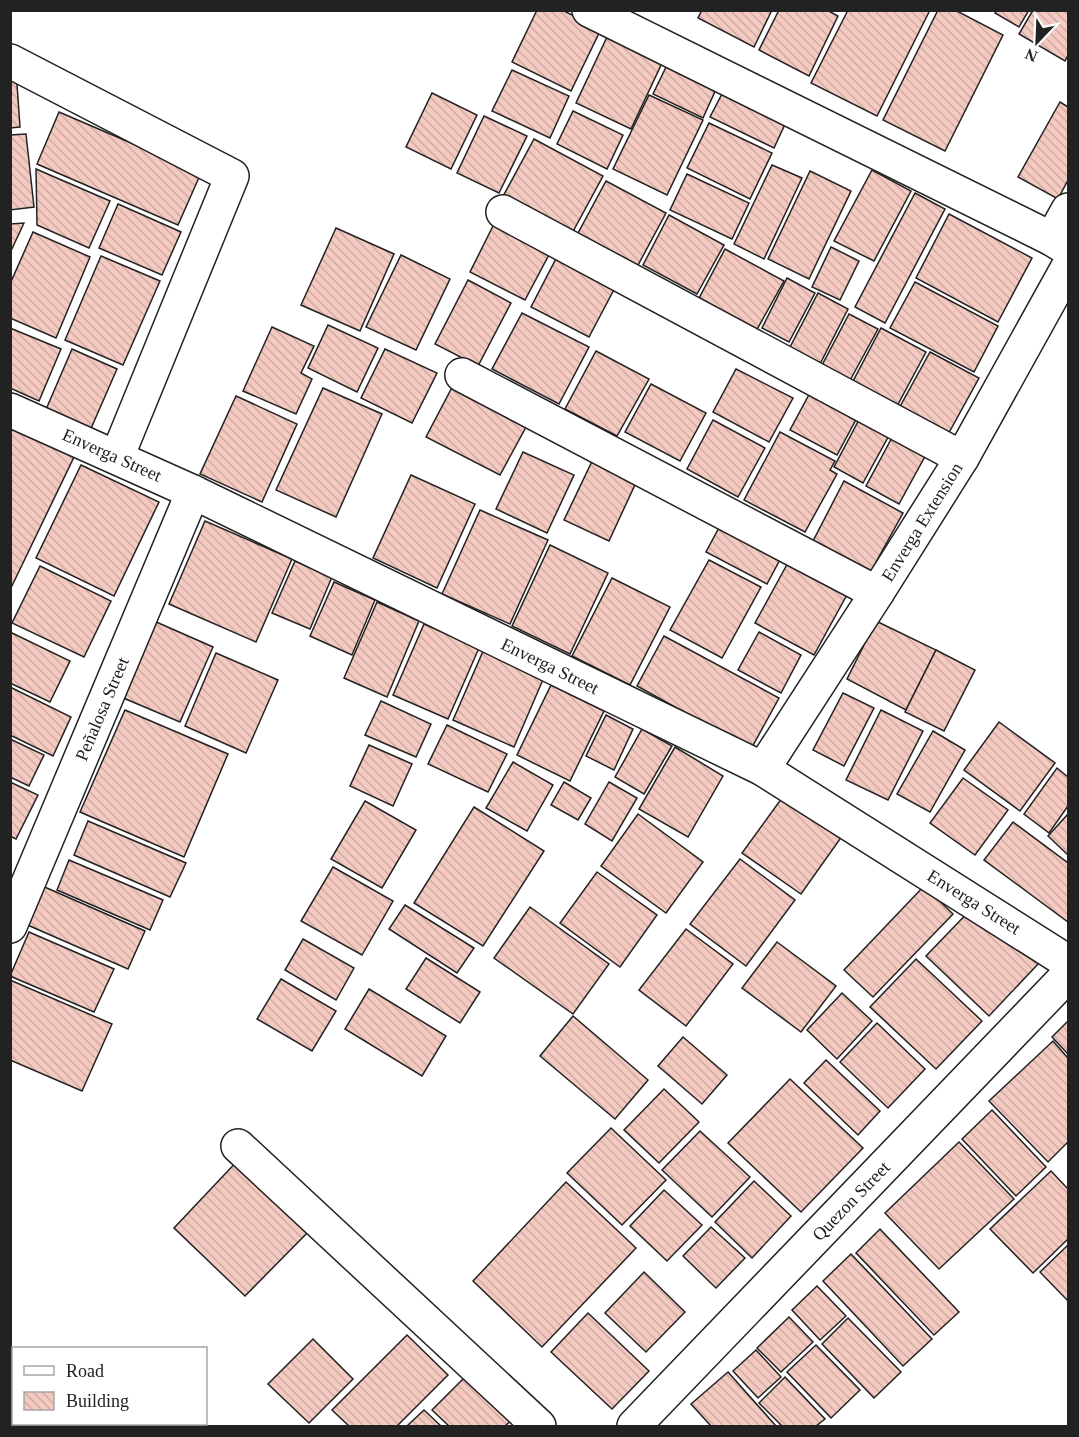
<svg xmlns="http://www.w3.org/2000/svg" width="1079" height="1437" viewBox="0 0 1079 1437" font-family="Georgia,serif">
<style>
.building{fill:url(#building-back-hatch);stroke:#222;stroke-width:1.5}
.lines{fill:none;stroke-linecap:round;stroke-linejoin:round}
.minor-casing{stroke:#222;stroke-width:36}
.major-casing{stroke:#222;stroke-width:36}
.minor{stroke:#fff;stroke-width:33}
.major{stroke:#fff;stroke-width:33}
.labels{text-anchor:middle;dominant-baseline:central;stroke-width:4.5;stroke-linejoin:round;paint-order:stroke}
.street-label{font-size:18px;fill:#222;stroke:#fff}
</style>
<defs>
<pattern id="building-back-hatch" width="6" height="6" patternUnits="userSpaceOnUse" patternTransform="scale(1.5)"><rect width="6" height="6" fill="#f3c9c0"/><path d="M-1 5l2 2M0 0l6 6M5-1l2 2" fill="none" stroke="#d0aca5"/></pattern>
</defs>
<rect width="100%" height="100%" fill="#fff"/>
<g class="building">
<polygon points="537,10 562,10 601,29 571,91 512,62"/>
<polygon points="702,10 772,10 754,47 698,18"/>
<polygon points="779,10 827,10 838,16 809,76 759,50"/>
<polygon points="845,10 930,10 877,116 811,83 847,12"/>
<polygon points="938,10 955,10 1003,35 945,151 883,120"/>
<polygon points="997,10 1029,10 1019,27 995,13"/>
<polygon points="1033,10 1068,10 1068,55 1065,61 1019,34"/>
<polygon points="607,37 662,63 631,129 576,103"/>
<polygon points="668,63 717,87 703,118 653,94"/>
<polygon points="10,70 16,70 20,127 10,128"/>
<polygon points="512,70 569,96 550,138 492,111"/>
<polygon points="723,92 786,122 774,148 710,117"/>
<polygon points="432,93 477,115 451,169 406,147"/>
<polygon points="649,95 703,120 667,195 613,169"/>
<polygon points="1060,102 1068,107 1068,180 1058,199 1018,177"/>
<polygon points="573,111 623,135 607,169 557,144"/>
<polygon points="59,112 201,173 178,225 37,164"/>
<polygon points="484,116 527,136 499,193 457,173"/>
<polygon points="709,123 772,153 750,199 687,168"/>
<polygon points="26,134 34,207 10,210 10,135"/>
<polygon points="534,139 603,176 570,237 501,200"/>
<polygon points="772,165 802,178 764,259 734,244"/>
<polygon points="36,169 110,201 89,248 37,225"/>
<polygon points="872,170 911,191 874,261 834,241"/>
<polygon points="810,171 851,191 809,279 768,259"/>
<polygon points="687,174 749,203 732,239 670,210"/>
<polygon points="606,181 666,213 637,267 577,235"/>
<polygon points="915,193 945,209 885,323 855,307"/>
<polygon points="118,204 181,232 162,275 99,248"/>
<polygon points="949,214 1032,258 998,322 916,278"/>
<polygon points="669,215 724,245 697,294 643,265"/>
<polygon points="495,222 551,251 525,300 470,272"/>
<polygon points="24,223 10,253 10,224"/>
<polygon points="336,228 394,254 360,331 301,305"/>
<polygon points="33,232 90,257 56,338 10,318 10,284"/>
<polygon points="831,247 859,261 840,300 812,287"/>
<polygon points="561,249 619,280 589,337 531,307"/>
<polygon points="725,249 784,281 755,333 697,302"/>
<polygon points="401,255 450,279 416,350 366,327"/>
<polygon points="101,256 160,281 123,365 65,340"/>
<polygon points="787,278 815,293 789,342 762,328"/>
<polygon points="468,280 511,303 478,366 435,344"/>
<polygon points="915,282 998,326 974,372 890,328"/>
<polygon points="818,293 848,309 819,366 788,351"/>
<polygon points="522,313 589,347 559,404 492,369"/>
<polygon points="849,314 878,329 848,384 820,369"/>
<polygon points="328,325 378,348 357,392 308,368"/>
<polygon points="272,327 314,346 301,373 312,379 296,414 243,391"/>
<polygon points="10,328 61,349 39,401 10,388"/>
<polygon points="881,328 926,352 896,408 851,385"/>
<polygon points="72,349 117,369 89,433 44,414"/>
<polygon points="385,349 437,373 412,423 361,398"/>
<polygon points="596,351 649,379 617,436 565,409"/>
<polygon points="930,352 979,378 946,438 897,412"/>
<polygon points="736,369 793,398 769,442 713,412"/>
<polygon points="458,376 532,416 500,475 426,437"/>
<polygon points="651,384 706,413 680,461 625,432"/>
<polygon points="323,388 382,414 336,517 276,490"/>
<polygon points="812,389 859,414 837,455 790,430"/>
<polygon points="236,396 297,424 262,502 200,474"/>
<polygon points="862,414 892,430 863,483 834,467"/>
<polygon points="713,420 765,448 738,497 687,469"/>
<polygon points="10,427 74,457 10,590"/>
<polygon points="780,432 835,461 830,470 837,474 805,532 744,500"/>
<polygon points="895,432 929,449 899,504 866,486"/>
<polygon points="523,452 574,475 547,533 496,509"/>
<polygon points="595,455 639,476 609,541 564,520"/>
<polygon points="81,465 159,502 114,596 36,558"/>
<polygon points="411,475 475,504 437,588 373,558"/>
<polygon points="844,481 903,513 870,573 812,543"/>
<polygon points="480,510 548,540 510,624 442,594"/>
<polygon points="205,521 292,559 256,642 169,604"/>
<polygon points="722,522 783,554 767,584 706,552"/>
<polygon points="550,545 608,573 570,654 512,626"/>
<polygon points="790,559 849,591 814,655 755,623"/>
<polygon points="709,560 761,587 722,658 670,630"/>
<polygon points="295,561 332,577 310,629 272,613"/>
<polygon points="40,566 111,601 84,657 12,623"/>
<polygon points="612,578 670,607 630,685 572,656"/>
<polygon points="334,582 375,600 352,655 310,636"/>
<polygon points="377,602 419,621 387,697 344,678"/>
<polygon points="154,621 213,647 180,722 121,697"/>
<polygon points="876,621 936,650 906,710 847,679"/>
<polygon points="424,624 479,648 448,719 393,695"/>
<polygon points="10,632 70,661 50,702 10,683"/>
<polygon points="759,632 801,655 781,693 738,670"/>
<polygon points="664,636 779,698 751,749 637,686"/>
<polygon points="484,649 545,675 514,747 453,720"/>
<polygon points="936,650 975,670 944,731 905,712"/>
<polygon points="216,653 278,680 246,753 185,726"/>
<polygon points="551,685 604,711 570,781 517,755"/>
<polygon points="10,687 71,717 53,756 10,735"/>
<polygon points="843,693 874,708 844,766 813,750"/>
<polygon points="381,701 431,724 416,757 365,735"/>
<polygon points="125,710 228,754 184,857 80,812"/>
<polygon points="881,710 923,731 888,800 846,780"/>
<polygon points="606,715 633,729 614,770 586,756"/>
<polygon points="999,722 1055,763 1020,811 964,770"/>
<polygon points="447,725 507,754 488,792 428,764"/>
<polygon points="642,729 672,746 644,794 615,777"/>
<polygon points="933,731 965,750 930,812 897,794"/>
<polygon points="10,739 44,755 29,786 10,777"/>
<polygon points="369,745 412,764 393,806 350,786"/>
<polygon points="675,747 723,776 688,837 639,809"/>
<polygon points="513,762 553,785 527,831 486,808"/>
<polygon points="1057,768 1068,777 1068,806 1049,833 1024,814"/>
<polygon points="963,778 1008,810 975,855 930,823"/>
<polygon points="10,782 38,795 16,839 10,836"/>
<polygon points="564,782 591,798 578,820 551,805"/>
<polygon points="609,782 637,798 612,841 585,824"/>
<polygon points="787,791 845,832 801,894 742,853"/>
<polygon points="365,801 416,830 382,888 331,859"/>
<polygon points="474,807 544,851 483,946 414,903"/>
<polygon points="638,814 703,862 666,913 601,866"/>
<polygon points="1068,814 1068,855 1048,836"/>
<polygon points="88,821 186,863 170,897 74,855"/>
<polygon points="1013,822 1068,863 1068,922 984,860"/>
<polygon points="740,859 795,900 746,966 690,924"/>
<polygon points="69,860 163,900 150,930 57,890"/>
<polygon points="333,867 393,901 362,955 301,921"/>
<polygon points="597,872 657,915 620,967 560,923"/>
<polygon points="40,885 145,931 128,969 23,923"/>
<polygon points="924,886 953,914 873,997 844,970"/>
<polygon points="976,904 1039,963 989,1016 926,956"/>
<polygon points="405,905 474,948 457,973 389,929"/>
<polygon points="530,907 609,964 573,1014 494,958"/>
<polygon points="686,929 733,964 686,1026 639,990"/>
<polygon points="29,932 114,969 94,1012 10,976"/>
<polygon points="303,939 354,968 336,1000 285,970"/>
<polygon points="777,942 836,986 801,1032 742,988"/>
<polygon points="426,958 480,992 460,1023 406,989"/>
<polygon points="916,959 982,1021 936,1069 870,1007"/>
<polygon points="281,979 336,1011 312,1051 257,1019"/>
<polygon points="10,980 112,1024 82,1091 10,1060"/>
<polygon points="369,989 446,1036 422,1076 345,1029"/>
<polygon points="842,993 872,1021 837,1059 807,1030"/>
<polygon points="573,1016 648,1080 615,1119 540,1056"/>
<polygon points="1068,1021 1068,1054 1052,1037"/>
<polygon points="877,1023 925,1069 888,1108 840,1062"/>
<polygon points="683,1037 727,1075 702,1104 658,1066"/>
<polygon points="1053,1041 1068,1058 1068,1142 1048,1162 989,1101"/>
<polygon points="826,1060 880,1111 858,1135 804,1083"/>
<polygon points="790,1079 863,1148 801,1212 728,1143"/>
<polygon points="664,1089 699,1122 659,1163 624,1130"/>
<polygon points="992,1110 1046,1167 1016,1196 962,1139"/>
<polygon points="611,1128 666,1180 622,1225 567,1173"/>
<polygon points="700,1131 750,1177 712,1217 662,1170"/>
<polygon points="959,1142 1014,1199 939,1269 885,1213"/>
<polygon points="241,1157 313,1227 245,1296 174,1228"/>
<polygon points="1051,1171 1068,1189 1068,1239 1033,1273 990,1229"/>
<polygon points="754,1181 791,1216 752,1258 715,1222"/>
<polygon points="566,1182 636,1248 542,1347 473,1281"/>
<polygon points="664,1190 702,1225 667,1261 630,1226"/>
<polygon points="711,1227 745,1258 716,1288 683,1256"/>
<polygon points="880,1229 959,1312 934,1335 856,1253"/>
<polygon points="1068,1245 1068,1301 1040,1272"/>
<polygon points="851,1254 932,1339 903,1366 823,1281"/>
<polygon points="644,1272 685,1312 646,1352 605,1313"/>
<polygon points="817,1286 846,1316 820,1340 792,1310"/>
<polygon points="588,1313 649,1371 612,1409 551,1352"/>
<polygon points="789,1317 813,1342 781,1372 757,1348"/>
<polygon points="848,1318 901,1372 874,1398 822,1344"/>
<polygon points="407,1335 448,1375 397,1426 349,1426 332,1410"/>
<polygon points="313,1339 353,1379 309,1423 268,1384"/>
<polygon points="816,1345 860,1390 831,1418 787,1372"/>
<polygon points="756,1350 781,1377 758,1398 733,1371"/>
<polygon points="728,1372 776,1426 711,1426 691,1404"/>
<polygon points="469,1373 514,1418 505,1426 449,1426 432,1410"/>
<polygon points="785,1377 825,1419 816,1426 782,1426 759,1403"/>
<polygon points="424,1410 441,1426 407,1426"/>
</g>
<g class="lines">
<g class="minor-casing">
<g id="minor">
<polyline points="589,10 1052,239 1068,249"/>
<polyline points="10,61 232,176 117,457"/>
<polyline points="503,212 962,458"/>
<polyline points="1052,239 1068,210"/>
<polyline points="462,375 877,593"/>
<polyline points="10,410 193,492 763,769 1068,962"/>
<polyline points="763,769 877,593 962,458 1068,267"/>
<polyline points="10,926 193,492"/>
<polyline points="238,1146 539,1426"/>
</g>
</g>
<g class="major-casing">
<polyline id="major" points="634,1426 1068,975"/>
</g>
<use href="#minor" class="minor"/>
<use href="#major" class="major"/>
</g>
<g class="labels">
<g class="street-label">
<text transform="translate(112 455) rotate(24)">Enverga Street</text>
<text transform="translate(922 522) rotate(-58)">Enverga Extension</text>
<text transform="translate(550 666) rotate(26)">Enverga Street</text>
<text transform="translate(102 709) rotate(-67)">Peñalosa Street</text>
<text transform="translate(974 902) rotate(32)">Enverga Street</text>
<text transform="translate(851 1201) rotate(-46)">Quezon Street</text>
</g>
</g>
<rect width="1079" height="1437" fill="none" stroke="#222222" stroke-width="24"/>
<rect x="12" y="1347" width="195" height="78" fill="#ffffff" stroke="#a7a7a7" stroke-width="1.5"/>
<rect x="24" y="1366" width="30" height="9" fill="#ffffff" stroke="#a7a7a7" stroke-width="1.5"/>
<text x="66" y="1377" font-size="18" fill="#222222">Road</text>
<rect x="24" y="1392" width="30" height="18" fill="url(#building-back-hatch)" stroke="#a7a7a7" stroke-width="1.5"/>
<text x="66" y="1407" font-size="18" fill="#222222">Building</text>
<g transform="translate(1037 42) rotate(203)" stroke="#ffffff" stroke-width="4.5" paint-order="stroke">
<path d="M0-4.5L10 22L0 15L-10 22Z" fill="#222222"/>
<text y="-9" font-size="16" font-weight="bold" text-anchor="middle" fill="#222222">N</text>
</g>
</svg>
